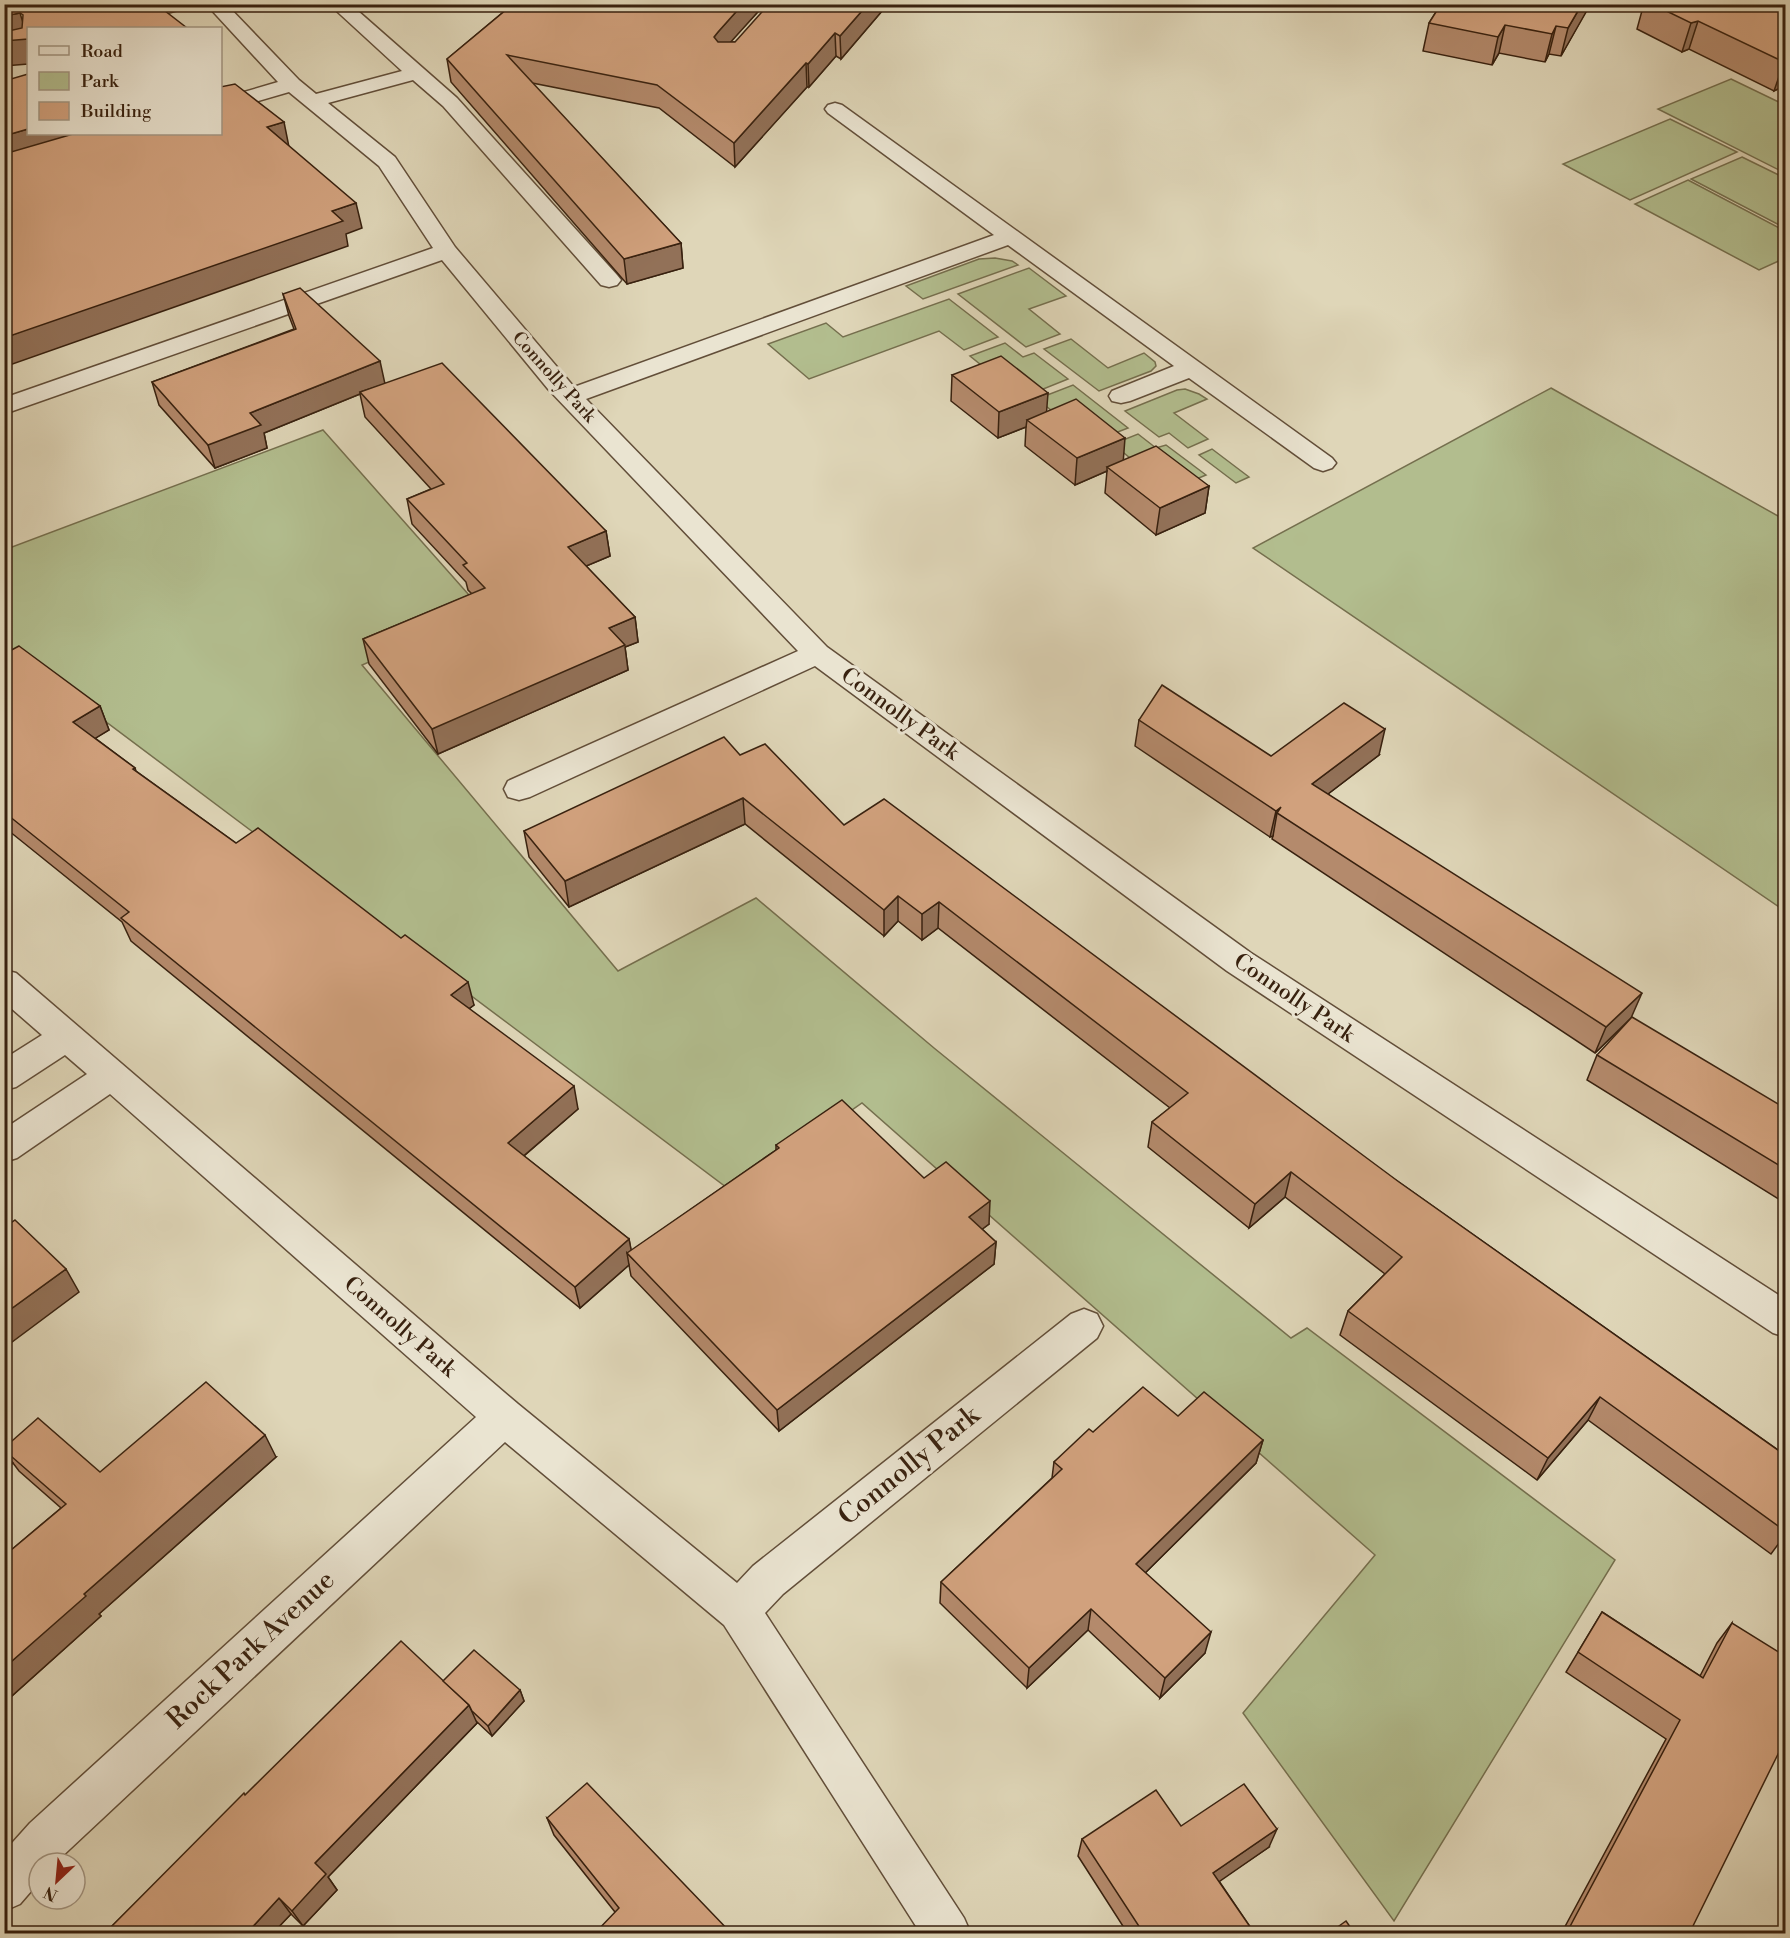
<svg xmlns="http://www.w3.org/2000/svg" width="1790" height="1938" viewBox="0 0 1790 1938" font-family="'Libre Bodoni',serif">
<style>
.green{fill:#b2bd8e;stroke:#756f4e;stroke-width:1.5}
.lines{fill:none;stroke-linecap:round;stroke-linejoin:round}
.minor-casing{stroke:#624e39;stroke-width:3}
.minor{fill:#eae4d1;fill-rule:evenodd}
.wall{fill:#b48a6c;stroke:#38210f;stroke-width:1.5}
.shaded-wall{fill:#927158;stroke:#38210f;stroke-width:1.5}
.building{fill:#d1a17d;stroke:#38210f;stroke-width:1.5}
.labels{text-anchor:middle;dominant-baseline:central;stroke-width:6;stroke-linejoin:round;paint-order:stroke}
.far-street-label{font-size:18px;fill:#38210f;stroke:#eae4d1}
.street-label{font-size:22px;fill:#38210f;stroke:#eae4d1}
.near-street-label{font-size:27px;fill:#38210f;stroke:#eae4d1}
</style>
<rect width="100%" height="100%" fill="#dfd6b8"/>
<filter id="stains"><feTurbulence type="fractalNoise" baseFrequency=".00333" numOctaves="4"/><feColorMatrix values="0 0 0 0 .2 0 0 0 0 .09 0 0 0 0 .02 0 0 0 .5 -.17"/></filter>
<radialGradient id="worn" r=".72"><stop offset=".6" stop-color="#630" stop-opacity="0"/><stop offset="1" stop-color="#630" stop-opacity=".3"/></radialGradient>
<g class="green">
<polygon points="1731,79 1785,105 1785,173 1658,109"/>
<polygon points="1670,119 1737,152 1630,200 1563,164"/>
<polygon points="1742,157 1785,178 1785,228 1691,179"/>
<polygon points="1688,180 1785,231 1785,258 1759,270 1635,204"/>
<polygon points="995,258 1012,261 1018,265 923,299 906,286 979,259"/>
<polygon points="1029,268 1066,296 1029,309 1060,334 1026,347 958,294"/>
<polygon points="949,299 998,337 964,350 939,331 809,379 768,344 826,323 843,337"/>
<polygon points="1071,339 1108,368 1144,353 1155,362 1156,366 1151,371 1099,391 1044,349"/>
<polygon points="1005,343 1023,357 1034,353 1068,379 1031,394 996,377 970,356"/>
<polygon points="1073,385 1128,428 1105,437 1065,421 1037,399"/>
<polygon points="1551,388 1785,520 1785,911 1253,548"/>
<polygon points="1185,389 1199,394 1207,399 1174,413 1208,439 1188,448 1169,433 1159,437 1125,411 1177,390"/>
<polygon points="323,430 484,612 362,665 618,971 756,898 934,1048 1291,1338 1307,1328 1615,1560 1394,1921 1243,1713 1375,1555 862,1103 734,1193 5,646 4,550"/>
<polygon points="1138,434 1156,448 1166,445 1206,475 1187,483 1141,467 1113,444"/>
<polygon points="1212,449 1249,477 1236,483 1199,455"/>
</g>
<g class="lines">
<g class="minor-casing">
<g id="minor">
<polygon points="155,4 188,4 186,8 110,28 79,28 82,24"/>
<polygon points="206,4 226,4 299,80 316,94 402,71 329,4 350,4 457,98 617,275 621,280 617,285 609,287 601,285 443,106 413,80 328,103 395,157 455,247 574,387 994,235 828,113 825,109 828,105 835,103 842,105 1332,458 1336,463 1332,468 1323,471 1314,468 1189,378 1130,401 1121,403 1112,401 1109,396 1112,391 1174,366 1008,245 586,399 827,647 1251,953 1786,1300 1786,1337 1773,1333 1227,971 815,666 530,797 519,800 508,797 504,789 508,781 798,651 548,389 442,260 4,414 4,398 433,248 379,166 289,92 220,112 220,99 278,82"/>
<polygon points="4,970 16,973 518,1404 737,1583 753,1566 1071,1314 1084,1309 1097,1314 1103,1326 1097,1338 783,1594 765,1613 964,1918 971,1934 921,1934 724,1625 505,1442 55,1863 39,1863 39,1882 20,1904 4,1911 4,1852 30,1823 476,1417 110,1094 17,1158 4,1162 4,1129 87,1074 65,1055 16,1087 4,1090 4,1059 42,1035 4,1002"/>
</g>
</g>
<use href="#minor" class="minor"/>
</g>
<g class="wall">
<polygon points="513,4 765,4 730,42 735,42 888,4 841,59 836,56 809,87 807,87 735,167 659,108 532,83 681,243 683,268 627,284 451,82 447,59"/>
<polygon points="1441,4 1590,4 1561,56 1549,54 1545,62 1499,53 1492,65 1423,51 1429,23"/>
<polygon points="1639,4 1785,4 1785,91 1780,88 1774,91 1689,49 1682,52 1637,29 1643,7"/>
<polygon points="283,294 385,383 606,531 610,556 586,566 635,617 638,642 625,647 628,670 438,754 369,664 363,639 472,594 468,590 466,582 412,524 407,499 431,489 365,417 360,394 264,433 267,448 215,468 159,405 152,382 294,329 289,316"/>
<polygon points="952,375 1046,412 1123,460 1209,486 1205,513 1156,535 1105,493 1107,471 1075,485 1025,446 1026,427 998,438 951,401"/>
<polygon points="4,654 100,706 109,730 95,738 135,768 136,771 236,843 474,1005 469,1009 578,1109 524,1156 629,1239 631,1251 776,1150 776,1145 924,1178 989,1224 982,1229 996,1242 994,1264 779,1431 631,1276 629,1265 580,1308 131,941 122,922 4,827"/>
<polygon points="1139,720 1271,756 1379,755 1328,794 1631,1018 1595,1053 1272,839 1273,836 1270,837 1135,746"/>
<polygon points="740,755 844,825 1399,1182 1785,1455 1785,1535 1771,1554 1588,1420 1537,1480 1340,1335 1348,1311 1385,1274 1285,1197 1249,1228 1148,1147 1152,1122 1170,1108 938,928 922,940 898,921 884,936 745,824 569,907 529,857 524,831"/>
<polygon points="1597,1055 1785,1108 1785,1203 1587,1080"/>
<polygon points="1178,1416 1263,1440 1256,1463 1145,1573 1205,1653 1160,1698 1088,1630 1027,1688 940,1603 941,1582 1052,1478 1054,1462 1093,1432"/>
<polygon points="4,1448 100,1472 276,1457 99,1614 101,1616 4,1703 4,1556 61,1508 19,1471 13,1463 4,1469"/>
<polygon points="1602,1612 1700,1676 1717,1643 1732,1623 1689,1934 1561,1934 1666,1739 1566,1672"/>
<polygon points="443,1681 520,1690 524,1701 492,1736 476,1721 477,1723 328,1877 337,1890 303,1926 291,1914 272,1934 104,1934 245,1795"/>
<polygon points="547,1818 732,1934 615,1912 554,1835"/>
<polygon points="1181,1826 1269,1847 1219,1881 1255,1934 1128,1934 1078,1856 1082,1839"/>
</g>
<g class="shaded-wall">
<polygon points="71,4 146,4 81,22 70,6"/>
<polygon points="743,4 765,4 719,55 714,37 718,32"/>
<polygon points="868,4 888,4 841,59 840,36"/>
<polygon points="1582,4 1590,5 1561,56 1568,28"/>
<polygon points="20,13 28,39 28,64 4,66 4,16"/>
<polygon points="1698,21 1689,49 1682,52 1691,23"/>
<polygon points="1505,25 1499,53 1492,65 1498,37"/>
<polygon points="1556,26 1549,54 1545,62 1552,34"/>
<polygon points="835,33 836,56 809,87 808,64"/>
<polygon points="1785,61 1785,71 1780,88 1774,91 1784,62"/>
<polygon points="806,63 807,87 735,167 734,143"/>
<polygon points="284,122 289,147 267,127"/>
<polygon points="28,129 28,134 106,134 4,164 4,136"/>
<polygon points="356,203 362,228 346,234 348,246 4,367 4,338 332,211"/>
<polygon points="681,243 683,268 627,284 624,259"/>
<polygon points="380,361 385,384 360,392 360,394 264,433 267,448 215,468 208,445 250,413"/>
<polygon points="1048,393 1046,419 1027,420 1026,427 998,438 999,412"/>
<polygon points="1125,438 1123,464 1107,467 1107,471 1075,485 1077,458"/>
<polygon points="1209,486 1205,513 1156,535 1160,508"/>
<polygon points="606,531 610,556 572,572 568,547"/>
<polygon points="635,617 638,642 625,647 628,670 438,754 432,729 609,628"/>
<polygon points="100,706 109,730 83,746 73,722"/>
<polygon points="1385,729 1379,755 1307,810 1312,784"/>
<polygon points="743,798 745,824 569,907 565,881"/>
<polygon points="1281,807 1277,813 1273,836 1270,837 1276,811"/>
<polygon points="898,896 898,921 884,936 884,910"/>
<polygon points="939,902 938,928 922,940 922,914"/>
<polygon points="468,982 474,1005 456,1018 451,995"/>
<polygon points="1642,993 1631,1018 1595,1053 1606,1027"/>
<polygon points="574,1086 578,1109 513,1165 508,1143"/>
<polygon points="1291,1172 1285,1197 1249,1228 1255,1204"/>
<polygon points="990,1201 989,1224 968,1240 969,1217"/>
<polygon points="629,1239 633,1259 627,1253 629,1265 580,1308 575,1287"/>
<polygon points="996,1242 994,1264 779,1431 777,1410"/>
<polygon points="66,1269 79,1292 4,1348 4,1314"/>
<polygon points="1600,1397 1588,1420 1537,1480 1548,1458"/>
<polygon points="265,1435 276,1457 99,1614 101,1616 4,1703 4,1668 84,1594"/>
<polygon points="1263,1440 1256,1463 1132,1586 1136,1564"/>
<polygon points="4,1450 13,1463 4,1469"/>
<polygon points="1091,1609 1088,1630 1027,1688 1029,1668"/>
<polygon points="1211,1632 1205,1653 1160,1698 1165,1678"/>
<polygon points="520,1690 524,1701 492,1736 488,1726"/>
<polygon points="469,1705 477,1723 328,1877 337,1890 303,1926 292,1911 315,1863"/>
<polygon points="1277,1829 1269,1847 1207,1890 1213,1873"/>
<polygon points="279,1898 291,1914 272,1934 246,1934"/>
</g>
<g class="building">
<polygon points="4,4 71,4 70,6 104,6 111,4 156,4 187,28 28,28 28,39 4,41 4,32 22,28 23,15 20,13 4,16"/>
<polygon points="513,4 743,4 718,32 714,37 718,42 735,42 769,4 868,4 840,36 835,33 808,64 806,63 734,143 657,85 507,55 681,243 624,259 447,59"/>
<polygon points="1441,4 1582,4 1568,28 1556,26 1552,34 1505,25 1498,37 1429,23"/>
<polygon points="1652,4 1785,4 1785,61 1784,62 1698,21 1691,23"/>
<polygon points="28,74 28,129 4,136 4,81"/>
<polygon points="235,84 284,122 267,127 356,203 332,211 343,221 4,338 4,154 73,134 220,134 220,87"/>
<polygon points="300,288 380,361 250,413 261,425 208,445 152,382 296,329 283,294"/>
<polygon points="1001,356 1048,393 999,412 952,375"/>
<polygon points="442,363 606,531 568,547 635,617 609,628 625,645 432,729 363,639 485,588 463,565 467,563 407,499 444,484 360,392"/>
<polygon points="1076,399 1125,438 1077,458 1027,420"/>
<polygon points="1156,446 1209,486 1160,508 1107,467"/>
<polygon points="19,646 100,706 73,722 135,768 133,769 236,843 258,828 401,938 405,935 468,982 451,995 574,1086 508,1143 629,1239 575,1287 121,918 129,912 4,812 4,654"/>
<polygon points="1162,685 1271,756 1344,703 1385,729 1312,784 1642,993 1606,1027 1277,813 1281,807 1276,811 1139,720"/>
<polygon points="724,737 740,755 765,744 844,825 884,799 1399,1182 1785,1455 1785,1531 1600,1397 1548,1458 1348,1311 1402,1257 1291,1172 1255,1204 1152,1122 1188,1093 939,902 922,914 898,896 884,910 743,798 565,881 524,831"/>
<polygon points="1632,1017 1785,1108 1785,1169 1597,1055"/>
<polygon points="842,1100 924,1178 946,1162 990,1201 969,1217 996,1242 777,1410 627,1253 779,1148 776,1145"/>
<polygon points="15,1220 66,1269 4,1314 4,1228"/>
<polygon points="206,1382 265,1435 84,1594 86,1596 4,1668 4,1556 66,1504 4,1450 4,1448 38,1418 100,1472"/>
<polygon points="1143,1387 1178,1416 1204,1392 1263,1440 1136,1564 1211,1632 1165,1678 1091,1609 1029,1668 941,1582 1062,1469 1054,1462 1089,1429 1093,1432"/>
<polygon points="1602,1612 1703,1678 1732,1623 1785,1656 1785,1740 1689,1934 1566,1934 1680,1720 1578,1652"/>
<polygon points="401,1641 469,1705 315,1863 326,1874 292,1911 279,1898 246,1934 104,1934 244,1793 245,1795"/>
<polygon points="474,1650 520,1690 488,1726 472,1711 469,1705 443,1681"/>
<polygon points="587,1783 732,1934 594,1934 619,1908 547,1818"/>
<polygon points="1244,1784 1277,1829 1213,1873 1255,1934 1144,1934 1082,1839 1156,1790 1181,1826"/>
<polygon points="1346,1921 1355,1934 1328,1934"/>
</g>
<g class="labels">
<g class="far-street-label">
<text transform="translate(554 377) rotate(48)">Connolly Park</text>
</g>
<g class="street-label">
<text transform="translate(900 714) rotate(36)">Connolly Park</text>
<text transform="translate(1294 998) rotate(34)">Connolly Park</text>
<text transform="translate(400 1327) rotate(41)">Connolly Park</text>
</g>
<g class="near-street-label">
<text transform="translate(909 1466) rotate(-39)">Connolly Park</text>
<text transform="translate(251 1650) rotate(-43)">Rock Park Avenue</text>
</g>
</g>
<rect width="1790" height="1938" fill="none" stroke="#dfd6b8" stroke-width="24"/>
<rect x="6" y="6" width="1778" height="1926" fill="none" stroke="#38210f" stroke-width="3"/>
<rect x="12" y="12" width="1766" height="1914" fill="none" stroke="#38210f" stroke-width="1.5"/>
<rect x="27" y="27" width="195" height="108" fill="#eae4d1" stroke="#a39683" stroke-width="1.5"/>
<rect x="39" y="46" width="30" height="9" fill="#eae4d1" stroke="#a39683" stroke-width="1.5"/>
<text x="81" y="57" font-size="18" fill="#38210f">Road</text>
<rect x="39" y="72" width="30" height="18" fill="#b2bd8e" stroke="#a39683" stroke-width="1.5"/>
<text x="81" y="87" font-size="18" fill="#38210f">Park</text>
<rect x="39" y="102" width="30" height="18" fill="#d1a17d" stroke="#a39683" stroke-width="1.5"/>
<text x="81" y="117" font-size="18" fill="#38210f">Building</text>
<g transform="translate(57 1881) rotate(206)"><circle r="28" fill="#eae4d1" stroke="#a39683" stroke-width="1.5"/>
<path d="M0-4.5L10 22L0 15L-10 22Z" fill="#8f2418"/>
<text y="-9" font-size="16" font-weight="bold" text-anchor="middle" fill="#38210f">N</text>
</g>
<rect width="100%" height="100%" filter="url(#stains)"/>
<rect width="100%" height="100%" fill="url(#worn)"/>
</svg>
